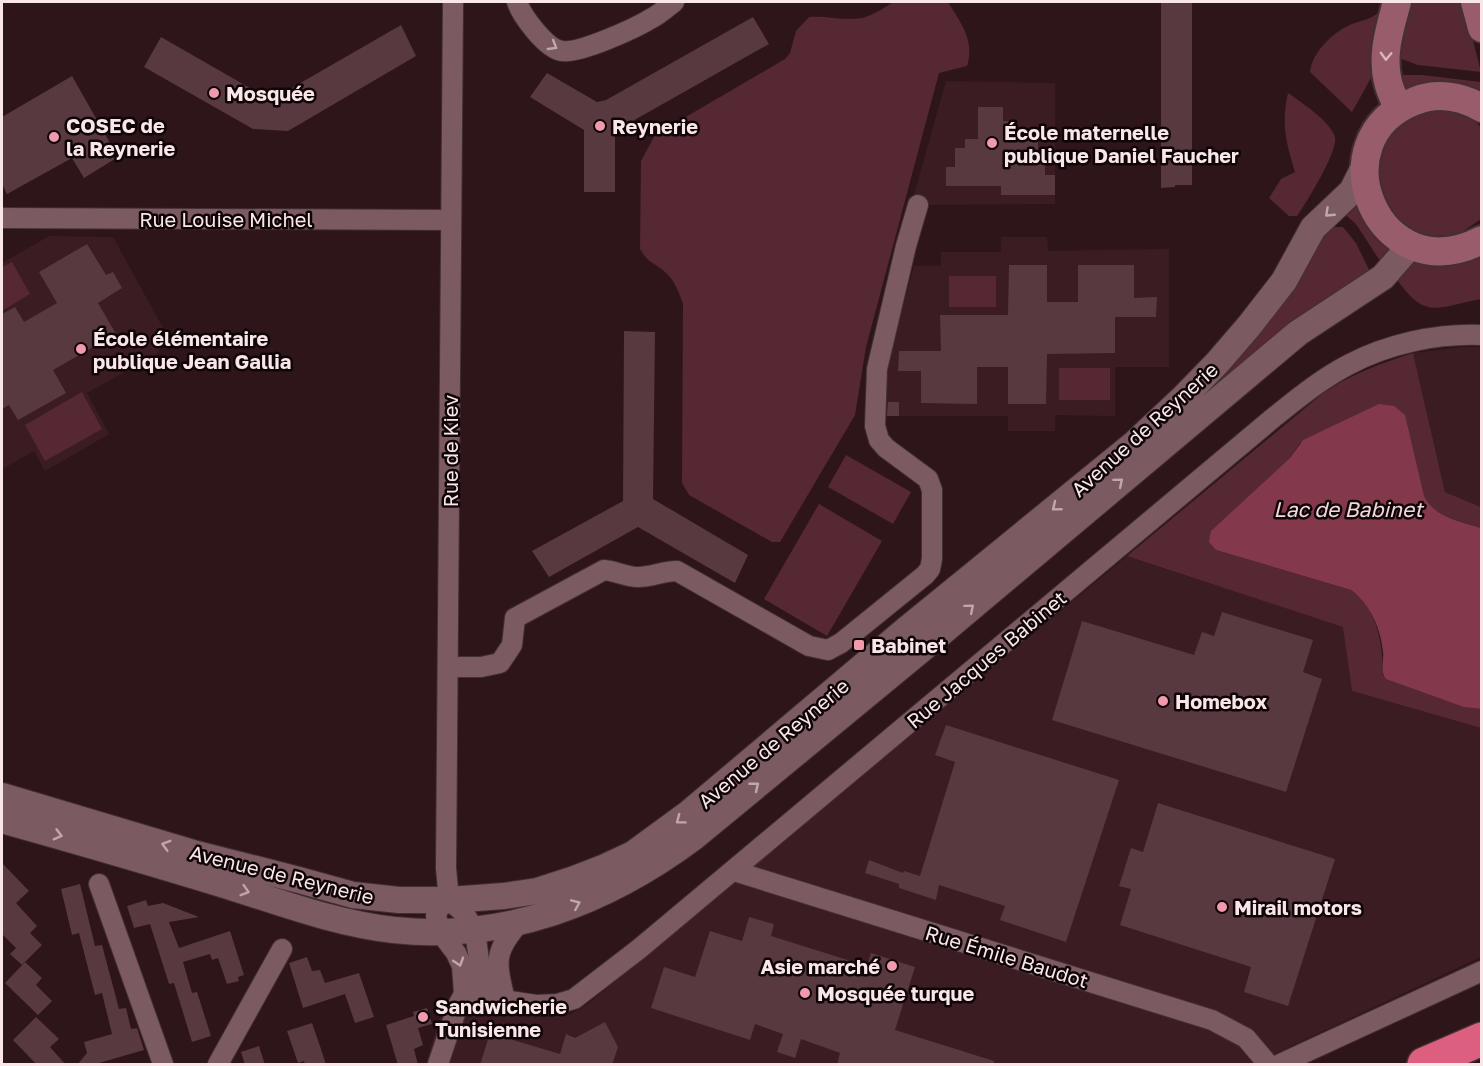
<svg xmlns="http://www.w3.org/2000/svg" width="1483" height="1066" viewBox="0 0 1483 1066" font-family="'Golos Text',sans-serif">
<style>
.built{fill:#3c1c23}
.green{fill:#552833}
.water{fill:#84384c}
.building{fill:#57393f}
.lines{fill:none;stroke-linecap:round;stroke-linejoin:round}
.minor-casing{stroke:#433033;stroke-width:22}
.tertiary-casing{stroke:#433033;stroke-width:28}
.secondary-casing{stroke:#433033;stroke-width:32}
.motorway-casing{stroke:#433033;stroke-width:36}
.minor{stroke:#7b5b61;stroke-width:20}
.tertiary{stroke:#7b5b61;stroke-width:26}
.secondary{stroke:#985c6a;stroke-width:28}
.motorway{stroke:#dc5f80;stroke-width:33}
.oneway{stroke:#c0a7ac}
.oneway2{stroke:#d7b6bd}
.poi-dot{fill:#f29aad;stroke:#0f0507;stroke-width:2}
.labels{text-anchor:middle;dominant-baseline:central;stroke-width:5;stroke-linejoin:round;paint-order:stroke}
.poi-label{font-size:20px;font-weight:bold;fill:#f9e6e9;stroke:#0f0507;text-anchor:start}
.street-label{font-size:20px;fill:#f9e6e9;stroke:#0f0507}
.water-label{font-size:21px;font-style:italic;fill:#f0d8dc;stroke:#0f0507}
</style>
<rect width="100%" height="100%" fill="#2e151a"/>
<g class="built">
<polygon points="946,81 1055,83 1055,204 911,205"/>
<polygon points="49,236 113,237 167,335 164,344 157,354 87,393 109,434 45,471 34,451 2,469 2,263"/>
<polygon points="1001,237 1047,237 1048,251 1169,249 1169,367 1115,367 1115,416 1055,415 1055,431 1008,431 1008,416 885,416 885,373 914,266 941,266 941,252 1001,252"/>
<polygon points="1462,347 1481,347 1481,507 1445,492 1413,353"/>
<polygon points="1127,556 1344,627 1352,691 1481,728 1481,957 1253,1064 426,1064 445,1000 481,1010 541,1017 569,1015 589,1003"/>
</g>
<g class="green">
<path d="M893 2H948C961 23 975 41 967 66L939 73 866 347 855 415 780 542H772L689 495 682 483 683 304C679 292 674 279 664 271 652 261 649 264 640 249L641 161 655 135 785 59 790 53 796 31 809 17C827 15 852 23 868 16 877 13 885 7 893 2Z"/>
<polygon points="1406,2 1463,2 1481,72 1418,65 1396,57"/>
<path d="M1378 13 1385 15 1376 69 1352 112 1310 72C1312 52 1334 31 1352 24 1363 20 1369 20 1378 13Z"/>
<polygon points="1400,75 1422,75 1481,82 1481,99 1405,97"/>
<path d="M1288 93C1301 102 1331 122 1335 137 1338 152 1306 203 1297 216H1289L1269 198 1281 179 1295 172C1286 142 1281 124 1288 93Z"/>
<path d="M1430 110C1450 110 1467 113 1481 127V219L1462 232 1452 235 1432 236 1422 234 1404 225 1384 203 1377 164 1388 136 1411 117Z"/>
<path d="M1353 204 1358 206C1362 216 1366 224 1373 231 1380 239 1390 243 1392 253L1382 264 1356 224 1341 211Z"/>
<polygon points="1329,227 1343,227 1356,243 1372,276 1124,455"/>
<path d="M1478 254 1481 256V299C1437 307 1425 321 1396 278L1409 262 1450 263 1465 261Z"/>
<polygon points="12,262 30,294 2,311 2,267"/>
<rect x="949" y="276" width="47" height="31"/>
<path d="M1413 353 1445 492 1481 507V528C1461 522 1434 517 1424 496L1311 437 1300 443 1290 458 1216 550 1351 590C1378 610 1383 644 1383 675L1472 708 1481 709V728L1352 691 1343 627 1127 556 1322 394C1350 374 1380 364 1413 353Z"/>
<rect x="1059" y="368" width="51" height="32"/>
<polygon points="82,392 102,429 45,461 25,425"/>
<polygon points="846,455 911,492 893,524 828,487"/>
<polygon points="819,504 882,541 827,636 764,599"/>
</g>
<path class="water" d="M1379 404 1394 406 1405 415 1424 496C1434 517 1461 522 1481 528V709L1464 707 1386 679C1380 672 1384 661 1383 652 1381 629 1370 604 1351 590L1216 550 1209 542 1211 531 1290 458 1303 440Z"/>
<g class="building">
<polygon points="1161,2 1192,2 1192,185 1175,185 1175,187 1161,188"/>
<polygon points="753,17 769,44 615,131 615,192 584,192 584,130 530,97 547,73 597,102 606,100"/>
<polygon points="401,25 416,56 288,131 253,129 144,67 161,37 271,100"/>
<polygon points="72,76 118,157 84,178 72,158 7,194 2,184 2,117"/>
<polygon points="978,107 1003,107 1003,121 1011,121 1012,131 1030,131 1030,139 1038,140 1038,158 1045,158 1045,175 1055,175 1055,195 1001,195 1001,186 946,186 946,167 955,167 955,148 965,148 965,139 978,139"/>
<polygon points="87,244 106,275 113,272 122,288 98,303 116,334 53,370 66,393 18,420 9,405 2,409 2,314 15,307 24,322 57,303 39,272"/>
<polygon points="1009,265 1047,265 1047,302 1078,302 1078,265 1134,265 1134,298 1157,297 1156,317 1115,317 1115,353 1047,354 1046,404 1008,404 1008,367 977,367 977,404 921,403 921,371 898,371 899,351 941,351 940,315 1008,315"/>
<polygon points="624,331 655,332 653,499 748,555 735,583 638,527 549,577 532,551 623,501"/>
<polygon points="888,402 899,402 899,416 887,416"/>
<polygon points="1222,612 1313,640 1303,672 1322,679 1286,792 1052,720 1082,621 1194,655 1202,632 1214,636"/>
<polygon points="946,725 1119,780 1066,942 1000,920 1005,906 939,885 936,900 899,888 899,884 865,873 869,860 903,873 904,871 920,876 955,762 935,755"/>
<polygon points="1158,803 1335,859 1288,1006 1244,992 1251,967 1120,925 1131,889 1119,886 1131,848 1143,852"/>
<polygon points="2,863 29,891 16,903 37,926 30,933 42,945 22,965 10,954 16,948 2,934"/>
<polygon points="80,884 95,946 102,945 119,1009 126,1008 131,1029 137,1028 144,1050 92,1065 77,1065 87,1053 84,1042 112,1034 102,993 95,995 79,933 72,935 61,889"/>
<polygon points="146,900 148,906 163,903 199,917 169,922 179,948 230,931 244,975 238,977 239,981 227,984 218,958 212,960 210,954 183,962 192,993 197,992 211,1036 192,1042 174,983 169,984 150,924 134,928 127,906"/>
<polygon points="749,917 774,924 771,936 867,966 871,953 915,967 895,1030 994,1061 994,1065 837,1065 840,1053 801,1039 795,1058 777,1052 783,1034 755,1024 750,1040 651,1008 664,967 695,977 710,931 742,941"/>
<polygon points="307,957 312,971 320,970 325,983 359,973 374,1017 355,1023 345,994 303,1008 289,963"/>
<polygon points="25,962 42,978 36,985 52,1001 38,1015 5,983"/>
<polygon points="427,1008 432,1024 418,1028 423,1045 414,1049 418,1065 398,1065 386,1025 414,1016 413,1012"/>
<polygon points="36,1017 59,1039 50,1047 66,1065 37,1065 13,1040"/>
<polygon points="605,1022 618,1047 612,1065 480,1065 490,1033 560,1054 566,1034 575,1038"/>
<polygon points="312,1023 321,1049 326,1065 305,1065 304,1061 298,1063 287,1031"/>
<polygon points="259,1046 265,1065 245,1065 241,1052"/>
</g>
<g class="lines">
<g class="minor-casing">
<g id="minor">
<path d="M517 2C522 16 546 49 562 51 579 54 636 28 652 18 660 14 667 7 674 2"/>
<polyline points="2,218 451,220"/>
<path d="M448 667H481L500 663 512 645 515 618 604 570C616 571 626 577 638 577 652 577 663 571 677 571L809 646 828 650 841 643 925 575 930 569 932 559V490L928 479 886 448 879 440 875 426 877 369 906 246 918 205"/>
<polyline points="734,871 1212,1020 1246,1038 1268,1064"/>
<polyline points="99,884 163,1064"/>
<polyline points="449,900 446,868 453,2"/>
<polyline points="449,900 464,913 475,931 484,996"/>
<path d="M464 994 536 1005 557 1004 574 999 639 949 1273 418C1297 399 1321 379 1348 365 1387 344 1437 333 1482 335"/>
<path d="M505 1000C496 962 493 952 520 922"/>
<polyline points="218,1064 282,949"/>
<polyline points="438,1064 458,1005 464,994 462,966 456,953 441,933 436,916 438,909 449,900"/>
<polyline points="1280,1064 1482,971"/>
</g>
</g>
<g class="tertiary-casing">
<g id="tertiary">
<polyline points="2,796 193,853 299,880 353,895 399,900 449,900 504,896 537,891 574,879 605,867 633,854 689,813 907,629 1135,443 1183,398 1218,362 1249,326 1284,281 1313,228 1352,191 1364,167"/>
<path d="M2 820C77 841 153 863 228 886 282 903 338 924 394 930 505 942 607 902 694 837L922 649 1298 333 1383 277 1411 245"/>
</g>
</g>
<g class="secondary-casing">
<g id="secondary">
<path d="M1397 2C1390 28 1381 55 1388 82 1390 91 1395 100 1398 109"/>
<polyline points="1475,2 1482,28"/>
<path d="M1482 108C1461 96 1437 92 1415 101 1315 139 1378 294 1482 240"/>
</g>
</g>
<g class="motorway-casing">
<polyline id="motorway" points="1424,1064 1482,1039"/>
</g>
<use href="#minor" class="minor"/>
<use href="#tertiary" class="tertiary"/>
<use href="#secondary" class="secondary"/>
<use href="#motorway" class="motorway"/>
</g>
<defs><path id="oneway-chevron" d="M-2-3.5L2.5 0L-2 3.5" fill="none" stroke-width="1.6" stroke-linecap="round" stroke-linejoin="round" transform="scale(1.5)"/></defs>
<g class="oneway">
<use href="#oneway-chevron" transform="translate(553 46) rotate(31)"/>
<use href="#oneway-chevron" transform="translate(1329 213) rotate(137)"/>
<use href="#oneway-chevron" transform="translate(1119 482) rotate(-40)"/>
<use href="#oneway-chevron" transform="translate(1056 507) rotate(141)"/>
<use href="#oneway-chevron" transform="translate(970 608) rotate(-40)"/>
<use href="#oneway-chevron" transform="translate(755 786) rotate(-39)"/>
<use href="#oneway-chevron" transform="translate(680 820) rotate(143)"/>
<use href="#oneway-chevron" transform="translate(58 835) rotate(15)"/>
<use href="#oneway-chevron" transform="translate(166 845) rotate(-164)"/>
<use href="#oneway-chevron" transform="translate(245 891) rotate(17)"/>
<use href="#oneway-chevron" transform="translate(576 904) rotate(-23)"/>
<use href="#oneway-chevron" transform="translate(459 962) rotate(72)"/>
</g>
<use class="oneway2" href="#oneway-chevron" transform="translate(1386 56) rotate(92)"/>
<g class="poi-dot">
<circle cx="214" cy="93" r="6"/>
<circle cx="600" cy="126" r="6"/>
<circle cx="54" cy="137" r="6"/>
<circle cx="992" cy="143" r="6"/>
<circle cx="81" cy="349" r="6"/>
<rect x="853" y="639" width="12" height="12" rx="3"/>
<circle cx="1163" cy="701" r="6"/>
<circle cx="1222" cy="907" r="6"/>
<circle cx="892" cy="966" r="6"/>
<circle cx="805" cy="993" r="6"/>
<circle cx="423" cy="1017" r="6"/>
</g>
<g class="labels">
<g class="poi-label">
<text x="226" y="93">Mosquée</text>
<text x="66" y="125">COSEC de<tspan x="66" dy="23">la Reynerie</tspan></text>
<text x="612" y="126">Reynerie</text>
<text x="1004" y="132">École maternelle<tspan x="1004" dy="23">publique Daniel Faucher</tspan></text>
<text x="93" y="338">École élémentaire<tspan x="93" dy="23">publique Jean Gallia</tspan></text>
<text x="871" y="645">Babinet</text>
<text x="1175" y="701">Homebox</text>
<text x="1234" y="907">Mirail motors</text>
<text x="880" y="966" text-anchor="end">Asie marché</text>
<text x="817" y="993">Mosquée turque</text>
<text x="435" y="1006">Sandwicherie<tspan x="435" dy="23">Tunisienne</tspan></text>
</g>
<g class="street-label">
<text x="226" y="219">Rue Louise Michel</text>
<text transform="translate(1144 429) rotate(-42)">Avenue de Reynerie</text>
<text transform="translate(450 451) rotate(-90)">Rue de Kiev</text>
<text transform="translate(986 659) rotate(-40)">Rue Jacques Babinet</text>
<text transform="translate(773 743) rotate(-40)">Avenue de Reynerie</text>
<text transform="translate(282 874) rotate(14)">Avenue de Reynerie</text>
<text transform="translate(1007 956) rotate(17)">Rue Émile Baudot</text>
</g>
<g class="water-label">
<text x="1348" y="509">Lac de Babinet</text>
</g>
</g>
<rect width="1483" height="1066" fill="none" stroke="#f9e6e9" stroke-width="6"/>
</svg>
